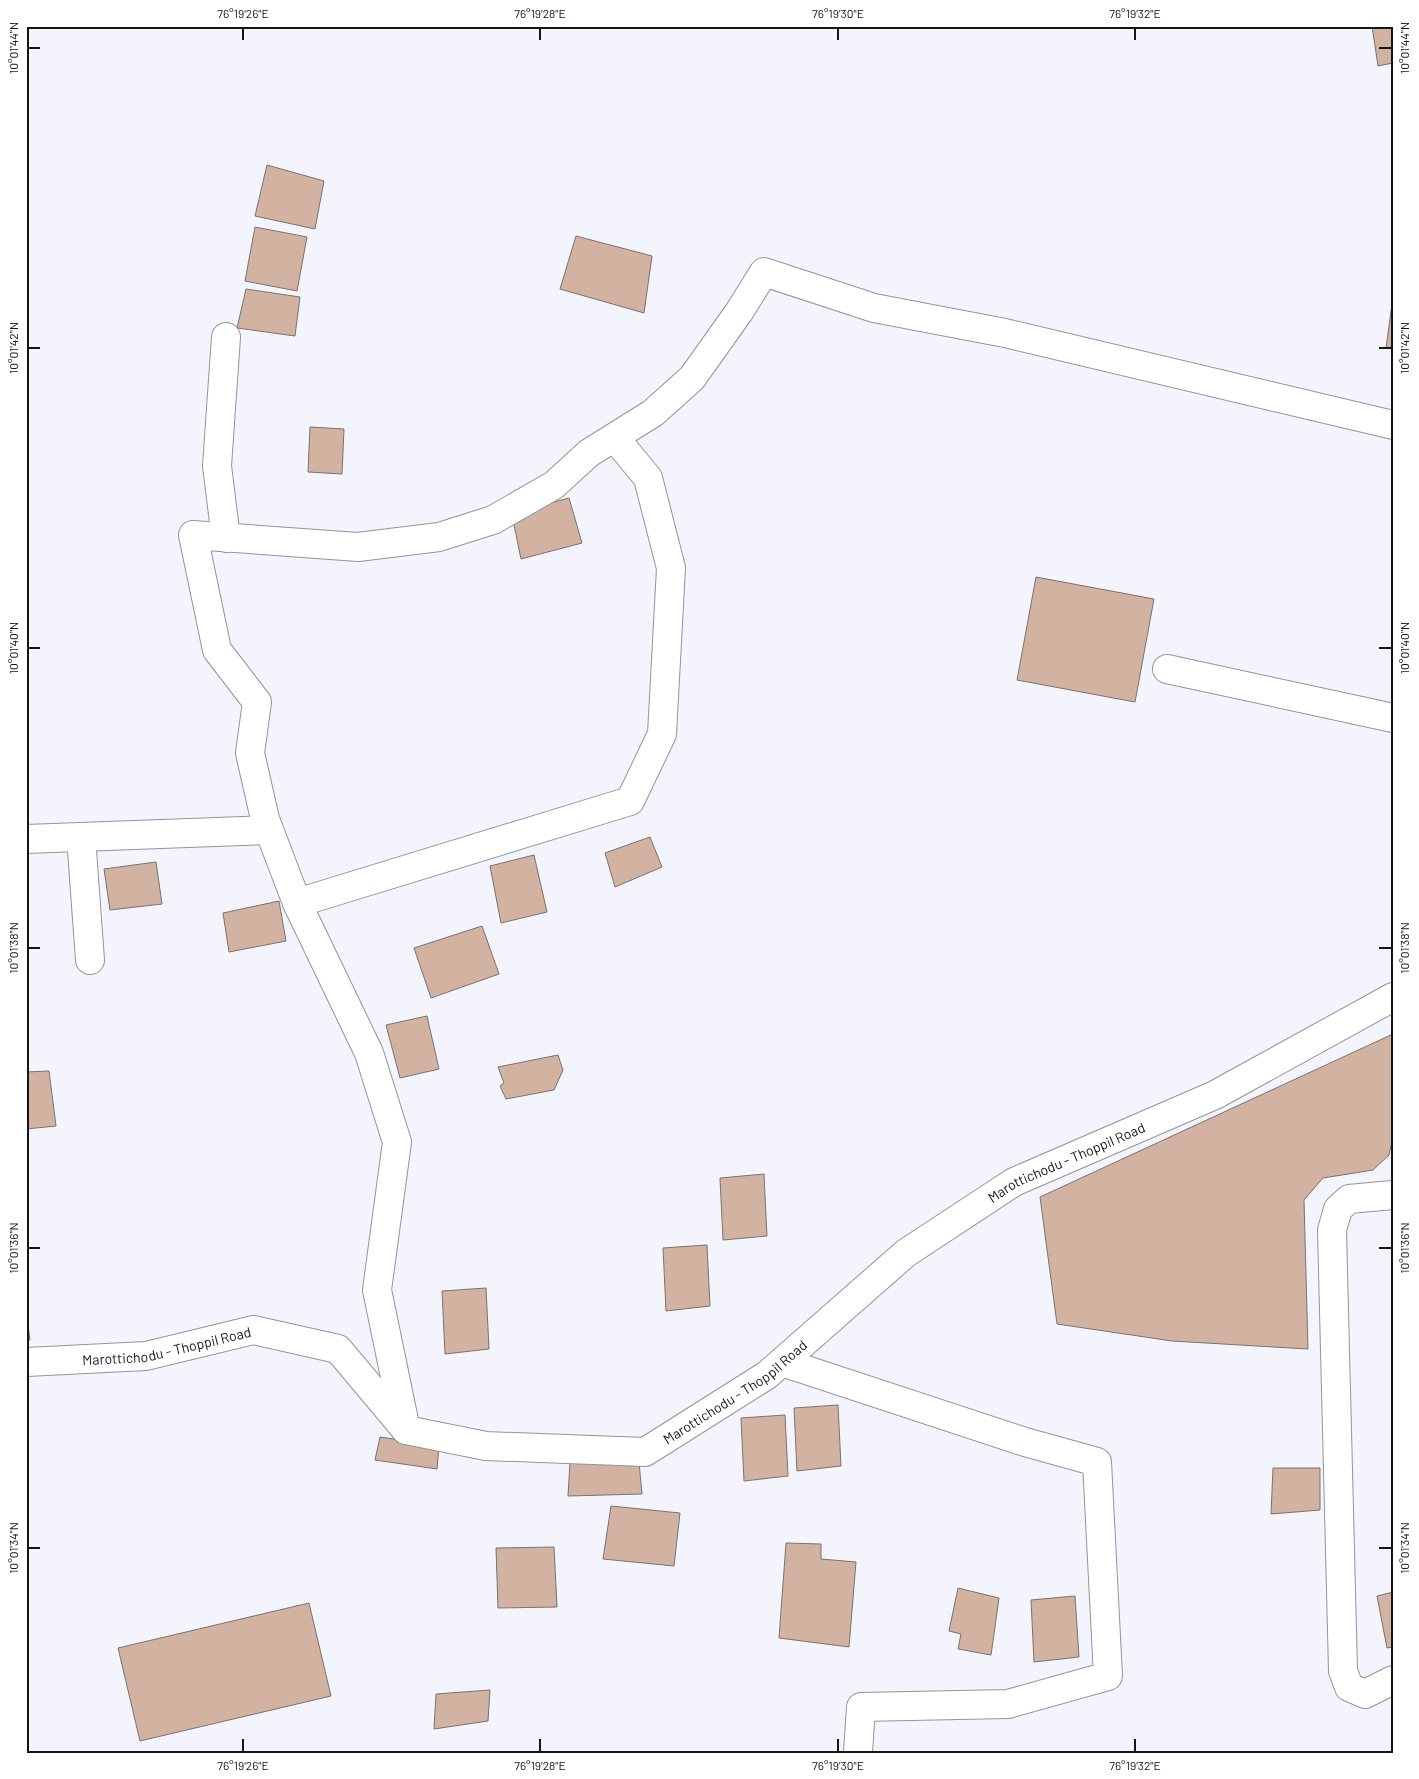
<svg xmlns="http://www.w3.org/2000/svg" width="1419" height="1779" viewBox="0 0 1419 1779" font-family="Barlow,sans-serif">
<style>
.building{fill:#d2b3a2;stroke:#79726f}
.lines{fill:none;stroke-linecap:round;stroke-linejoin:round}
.minor-casing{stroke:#93949a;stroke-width:30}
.minor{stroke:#fff;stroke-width:28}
.ticks{fill:none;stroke:#141517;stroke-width:2}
.labels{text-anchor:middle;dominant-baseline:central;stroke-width:4;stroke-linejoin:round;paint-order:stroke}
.street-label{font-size:14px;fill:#141517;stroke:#fff}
.neatline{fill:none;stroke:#141517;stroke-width:2}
.ticks-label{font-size:12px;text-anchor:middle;fill:#141517}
</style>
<rect width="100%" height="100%" fill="#f4f5fc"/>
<g class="building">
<polygon points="1372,26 1393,26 1393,63 1378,66"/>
<polygon points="267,165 324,181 315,229 255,216"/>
<polygon points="255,227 307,237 297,291 245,281"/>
<polygon points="576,236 652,256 644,313 560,289"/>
<polygon points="246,289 300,297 295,336 237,328"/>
<polygon points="1392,304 1393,347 1386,348"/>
<polygon points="310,427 344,429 342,474 308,472"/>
<polygon points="569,498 582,543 521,559 512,515 519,511"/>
<polygon points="1036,577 1154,599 1135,702 1017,680"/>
<polygon points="650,837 662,867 615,887 605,853"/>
<polygon points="534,855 547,912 501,923 490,866"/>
<polygon points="156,862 162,904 110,910 104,869"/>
<polygon points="279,901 286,941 229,952 223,913"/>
<polygon points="482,926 499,974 431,998 414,948"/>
<polygon points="427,1016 439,1069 400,1078 386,1025"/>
<polygon points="1393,1034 1393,1137 1389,1155 1373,1170 1323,1178 1304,1200 1308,1349 1172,1341 1057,1324 1040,1197"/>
<polygon points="558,1055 563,1070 554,1090 506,1099 500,1086 504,1083 498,1067"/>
<polygon points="49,1071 56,1126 26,1129 26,1072"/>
<polygon points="764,1174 767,1236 723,1240 720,1178"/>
<polygon points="707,1245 710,1306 666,1311 663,1248"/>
<polygon points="486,1288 489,1349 445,1354 442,1291"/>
<polygon points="26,1310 30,1340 26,1340"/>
<polygon points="838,1405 841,1466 797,1471 794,1408"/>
<polygon points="785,1415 788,1476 744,1481 741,1418"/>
<polygon points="380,1437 439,1446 437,1469 375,1460"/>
<polygon points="570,1462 639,1462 642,1494 568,1496"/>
<polygon points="1273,1468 1320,1468 1320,1510 1271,1514"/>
<polygon points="611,1506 680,1513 674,1566 603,1559"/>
<polygon points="786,1543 821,1544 821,1559 856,1562 849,1647 779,1638"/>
<polygon points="554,1547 557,1607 498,1608 496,1548"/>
<polygon points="958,1588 999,1598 991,1655 958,1649 961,1634 949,1631"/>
<polygon points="1393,1592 1393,1647 1387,1648 1377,1596"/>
<polygon points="1075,1596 1079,1657 1034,1662 1031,1600"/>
<polygon points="309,1603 331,1696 140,1741 118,1648"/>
<polygon points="490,1690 488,1721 434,1729 436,1694"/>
</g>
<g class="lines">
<g class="minor-casing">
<g id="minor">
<polyline points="226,337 217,466 226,538"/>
<polyline points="1167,669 1393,718"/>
<polyline points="81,837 90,960"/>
<polyline points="26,839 269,830"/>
<polyline points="297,903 630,801 662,734 671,568 648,478 615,438"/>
<polyline points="1393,1195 1349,1199 1338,1209 1332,1230 1343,1671 1349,1687 1365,1694 1393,1680"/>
<path id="s1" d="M26 1362 146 1356 253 1330 338 1349 406 1430 486 1446 645 1452 767 1375 906 1253 1014 1182 1215 1095 1393 997"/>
<polyline points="782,1362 1025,1442 1097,1462 1108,1676 1008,1704 861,1707 858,1753"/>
<polyline points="406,1430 377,1290 397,1142 369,1053 297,903 265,819 250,753 257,702 217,650 193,535 358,547 439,537 493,520 554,485 589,453 653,413 692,378 739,312 764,272 874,308 1005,333 1393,425"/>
</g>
</g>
<use href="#minor" class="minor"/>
</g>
<path class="ticks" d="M243 28V40M540 28V40M838 28V40M1135 28V40M28 48H40M1379 48H1392M28 348H40M1379 348H1392M28 648H40M1379 648H1392M28 948H40M1379 948H1392M28 1248H40M1379 1248H1392M28 1548H40M1379 1548H1392M243 1739V1752M540 1739V1752M838 1739V1752M1135 1739V1752"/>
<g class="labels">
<g class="street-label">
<text stroke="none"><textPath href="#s1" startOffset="1178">Marottichodu - Thoppil Road</textPath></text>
<text stroke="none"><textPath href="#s1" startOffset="142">Marottichodu - Thoppil Road</textPath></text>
<text stroke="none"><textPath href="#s1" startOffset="772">Marottichodu - Thoppil Road</textPath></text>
</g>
</g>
<rect width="1419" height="1779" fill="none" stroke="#ffffff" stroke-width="55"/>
<rect x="28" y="28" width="1364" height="1724" class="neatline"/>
<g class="ticks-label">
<text x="243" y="18">76°19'26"E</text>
<text x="540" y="18">76°19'28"E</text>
<text x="838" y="18">76°19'30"E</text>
<text x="1135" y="18">76°19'32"E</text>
<text transform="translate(14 48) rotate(-90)" y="4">10°01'44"N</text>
<text transform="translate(1405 48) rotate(-90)" y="4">10°01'44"N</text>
<text transform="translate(14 348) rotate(-90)" y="4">10°01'42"N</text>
<text transform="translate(1405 348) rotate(-90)" y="4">10°01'42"N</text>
<text transform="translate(14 648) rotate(-90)" y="4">10°01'40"N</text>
<text transform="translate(1405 648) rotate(-90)" y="4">10°01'40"N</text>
<text transform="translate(14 948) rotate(-90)" y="4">10°01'38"N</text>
<text transform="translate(1405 948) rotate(-90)" y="4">10°01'38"N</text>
<text transform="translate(14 1248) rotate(-90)" y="4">10°01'36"N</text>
<text transform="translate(1405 1248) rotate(-90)" y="4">10°01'36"N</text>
<text transform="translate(14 1548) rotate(-90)" y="4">10°01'34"N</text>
<text transform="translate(1405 1548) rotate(-90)" y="4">10°01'34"N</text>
<text x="243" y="1770">76°19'26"E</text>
<text x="540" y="1770">76°19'28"E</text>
<text x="838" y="1770">76°19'30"E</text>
<text x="1135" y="1770">76°19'32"E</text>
</g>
</svg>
